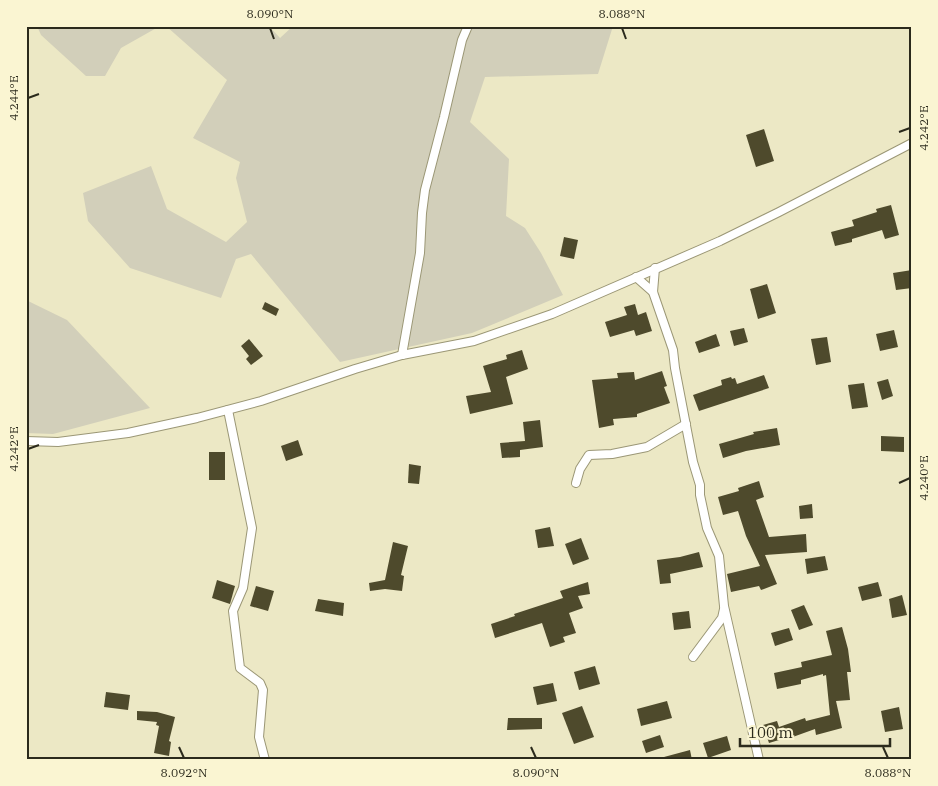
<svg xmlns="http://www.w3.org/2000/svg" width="938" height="786" viewBox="0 0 938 786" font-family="'IBM Plex Serif',serif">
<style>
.green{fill:#d2cfba}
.building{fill:#4e4a2c}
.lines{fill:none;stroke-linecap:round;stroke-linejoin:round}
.minor-casing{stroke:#9b9776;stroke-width:10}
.minor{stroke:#fff;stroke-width:8}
.ticks{fill:none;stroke:#2b2a1c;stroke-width:2}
.neatline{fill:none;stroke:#2b2a1c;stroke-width:2}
.ticks-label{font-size:12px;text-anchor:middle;fill:#2b2a1c}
</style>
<rect width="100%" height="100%" fill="#ece8c5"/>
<g class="green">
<polygon points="37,26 160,26 121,48 105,76 86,76 41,35"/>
<polygon points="166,26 269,26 280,38 293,26 613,26 598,74 485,77 470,122 509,159 506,216 525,228 541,253 563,295 472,333 340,362 251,254 236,259 221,298 130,268 88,221 83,193 151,166 167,209 226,242 247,222 236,178 240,162 193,138 227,80"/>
<polygon points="26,300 67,320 150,408 53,434 26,433"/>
</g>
<g class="building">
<polygon points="764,129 774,161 756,167 746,135"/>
<polygon points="891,205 899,235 885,239 882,230 852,239 852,242 835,246 831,232 854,226 852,220 877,212 876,209"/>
<polygon points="564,237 578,240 574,259 560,256"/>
<polygon points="912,270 912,288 896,290 893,273"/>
<polygon points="767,284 776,313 758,319 750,289"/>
<polygon points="265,302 279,309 276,316 262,309"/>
<polygon points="635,304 638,315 646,312 652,331 636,336 634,330 610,337 605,322 627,315 624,307"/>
<polygon points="744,328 748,342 734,346 730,331"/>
<polygon points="894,330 898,347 880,351 876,334"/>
<polygon points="716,334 720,346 699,353 695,342"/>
<polygon points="827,337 831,362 816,365 811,339"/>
<polygon points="249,339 263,356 251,365 246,359 249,356 241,346"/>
<polygon points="522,350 528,369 506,377 513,404 470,414 466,396 491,392 483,366 507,359 506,355"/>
<polygon points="662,371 667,386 664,387 670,403 637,414 637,417 613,419 614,425 599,428 592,380 618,378 617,373 634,372 635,380"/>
<polygon points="764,375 769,388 699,411 693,395 722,385 721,380 731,377 732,379 735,378 737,384"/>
<polygon points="888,379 893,396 882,400 877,382"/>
<polygon points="864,383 868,407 852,409 848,385"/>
<polygon points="540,420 543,447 520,450 520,457 502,458 500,443 525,441 523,422"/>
<polygon points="777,428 780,445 746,451 723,458 719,444 754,434 753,432"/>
<polygon points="881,436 904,437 904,452 881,451"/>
<polygon points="298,440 303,455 286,461 281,446"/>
<rect x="209" y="452" width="16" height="28"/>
<polygon points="409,464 421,466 419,484 408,483"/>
<polygon points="759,481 764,497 756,500 769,537 806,534 807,552 765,555 777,584 761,590 759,586 731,592 727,574 760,566 746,536 738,511 723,515 718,497 739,491 738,488"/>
<polygon points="812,504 813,518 800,519 799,506"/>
<polygon points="550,527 554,546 538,548 535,530"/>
<polygon points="581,538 589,559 573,565 565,544"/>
<polygon points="393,542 408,546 401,575 404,576 402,591 385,589 370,591 369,583 385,580"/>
<polygon points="699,552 703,567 670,574 671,583 660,584 657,560 680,557"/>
<polygon points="825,556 828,570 807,574 805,559"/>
<polygon points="217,580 235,586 230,604 212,598"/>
<polygon points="588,582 590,594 578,596 583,608 569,613 576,633 563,637 565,642 550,647 542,623 495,638 491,624 515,616 514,614 563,598 560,591"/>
<polygon points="878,582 882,596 862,601 858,587"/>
<polygon points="256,586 274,591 268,611 250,606"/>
<polygon points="902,595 907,615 892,618 889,599"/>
<polygon points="318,599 344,603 343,616 315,611"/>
<polygon points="804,605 813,625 799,630 791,610"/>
<polygon points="689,611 691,628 674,630 672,613"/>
<polygon points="842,627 848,649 851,672 847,672 850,700 836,701 842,728 816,735 815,729 790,738 789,737 769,743 763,725 777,721 779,727 805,718 806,721 830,715 826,675 823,676 823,674 801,680 801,684 777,689 774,673 802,667 801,662 832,655 826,631"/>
<polygon points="789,628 793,640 775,646 771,633"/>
<polygon points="595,666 600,684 579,690 574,672"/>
<polygon points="553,683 557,701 537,705 533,687"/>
<polygon points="106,692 130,695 128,710 104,707"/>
<polygon points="667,701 672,718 641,726 637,709"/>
<polygon points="582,706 594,737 574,744 562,713"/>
<polygon points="899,707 903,729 885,732 881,711"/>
<polygon points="137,711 157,712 175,717 169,741 171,742 169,756 154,753 159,726 156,725 157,722 137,720"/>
<polygon points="508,718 542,718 542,729 507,730"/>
<polygon points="660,735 664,747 646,753 642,741"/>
<polygon points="727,736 731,750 708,758 703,743"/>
<polygon points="690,750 692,760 664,760 664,757"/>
</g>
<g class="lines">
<g class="minor-casing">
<g id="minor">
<polyline points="655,268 653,292 673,350 675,368 693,462 700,485 700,495 707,528 719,556 724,606 759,760"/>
<polyline points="636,277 653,292"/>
<polyline points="402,355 420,253 422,213 425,190 444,117 462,40 468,26"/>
<polyline points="228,410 252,528 243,588 233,611 240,668 260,683 263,690 259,737 265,760"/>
<polyline points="26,441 58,442 128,433 197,418 261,401 355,369 402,355 474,341 552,314 720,241 779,212 912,143"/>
<polyline points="576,483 580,469 589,455 612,454 647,447 686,424"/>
<polyline points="693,657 722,618 724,609"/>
</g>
</g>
<use href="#minor" class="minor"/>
</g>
<path class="ticks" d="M270 28 274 39M622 28 626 39M28 98 39 94M899 132 910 128M28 449 39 445M899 483 910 478M179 747 184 758M531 747 536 758M883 747 888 758"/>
<rect width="938" height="786" fill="none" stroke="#faf5d2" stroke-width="55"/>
<path d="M740 738v8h150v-8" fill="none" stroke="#2b2a1c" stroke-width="2.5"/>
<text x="748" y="738" font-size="15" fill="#2b2a1c" stroke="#faf5d2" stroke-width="4" paint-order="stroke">100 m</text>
<rect x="28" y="28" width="882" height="730" class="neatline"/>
<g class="ticks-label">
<text x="270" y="18">8.090°N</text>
<text x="622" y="18">8.088°N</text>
<text transform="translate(14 98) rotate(-90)" y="4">4.244°E</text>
<text transform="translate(924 128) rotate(-90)" y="4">4.242°E</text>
<text transform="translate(14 449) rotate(-90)" y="4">4.242°E</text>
<text transform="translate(924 478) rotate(-90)" y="4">4.240°E</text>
<text x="184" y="777">8.092°N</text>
<text x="536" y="777">8.090°N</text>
<text x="888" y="777">8.088°N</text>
</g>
</svg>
